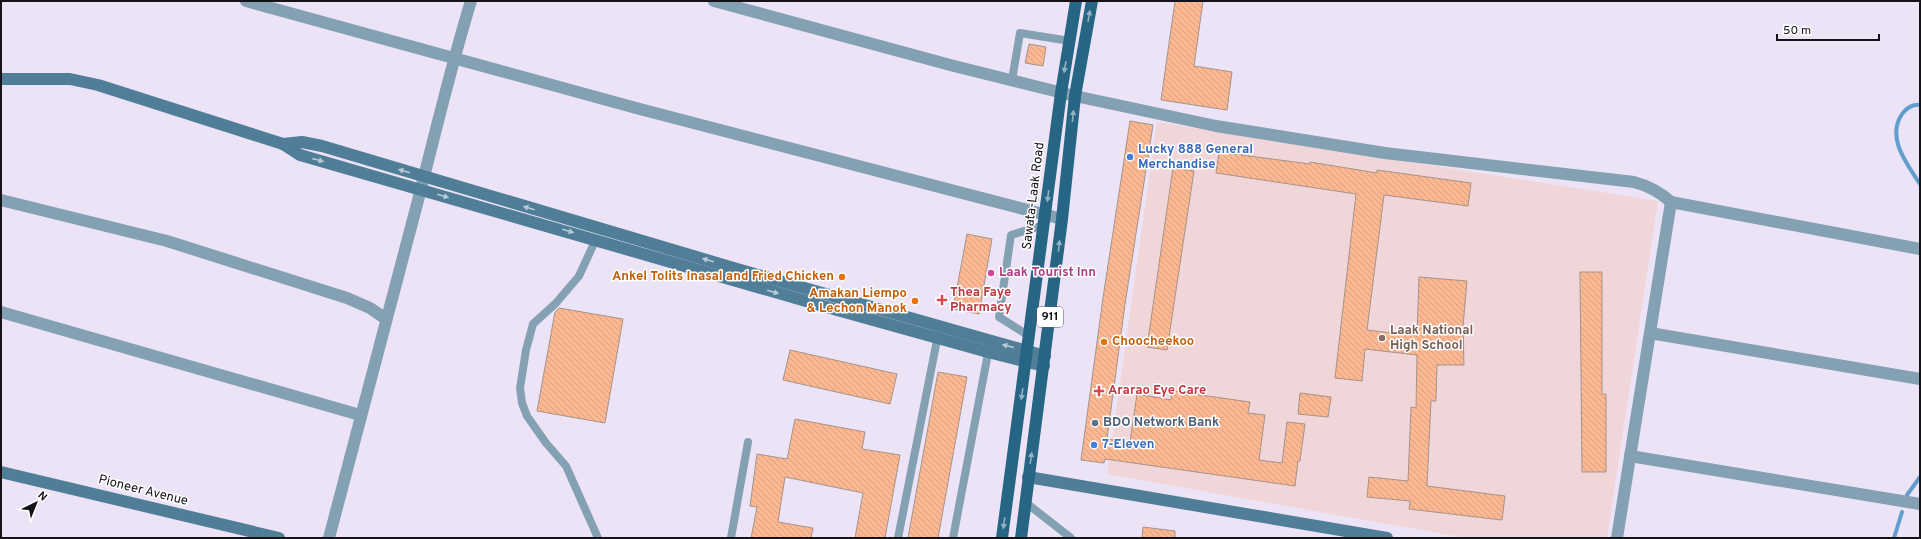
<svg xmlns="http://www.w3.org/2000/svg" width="1921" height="539" viewBox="0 0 1921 539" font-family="Overpass,sans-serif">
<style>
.education{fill:#f1d6d9}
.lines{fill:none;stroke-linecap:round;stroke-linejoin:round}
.stream{stroke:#619ecd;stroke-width:4}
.building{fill:url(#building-back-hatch);stroke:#a69389}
.lane{stroke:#83a1b3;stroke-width:8}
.street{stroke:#83a1b3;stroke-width:12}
.secondary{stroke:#507e98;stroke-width:12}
.primary{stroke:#276584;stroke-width:12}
.oneway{fill:#93b2c2}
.oneway2{fill:#b9cbd6}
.shop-dot{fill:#3f7fe0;stroke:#fff;stroke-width:1.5}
.hotel-dot{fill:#d1479c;stroke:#fff;stroke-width:1.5}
.food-dot{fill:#e8710a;stroke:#fff;stroke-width:1.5}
.health-dot{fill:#e0444e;stroke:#fff;stroke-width:1.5}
.education-dot{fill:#8d6e63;stroke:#fff;stroke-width:1.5}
.service-dot{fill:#5c6f8a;stroke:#fff;stroke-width:1.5}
.labels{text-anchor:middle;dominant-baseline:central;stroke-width:3;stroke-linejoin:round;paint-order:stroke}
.shield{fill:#fff;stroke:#5b595e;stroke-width:1}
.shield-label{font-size:12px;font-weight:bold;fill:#151219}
.shop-label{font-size:13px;font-weight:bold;fill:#366cbe;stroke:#fff;text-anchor:start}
.street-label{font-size:13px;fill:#151219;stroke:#fff}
.hotel-label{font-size:13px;font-weight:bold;fill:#b23c85;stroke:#fff;text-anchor:start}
.food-label{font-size:13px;font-weight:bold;fill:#c56008;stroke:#fff;text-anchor:end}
.health-label{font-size:13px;font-weight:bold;fill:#be3a42;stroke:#fff;text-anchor:start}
.education-label{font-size:13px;font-weight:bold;fill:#785e54;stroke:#fff;text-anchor:start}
.service-label{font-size:13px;font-weight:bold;fill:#4e5e75;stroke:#fff;text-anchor:start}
</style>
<defs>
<pattern id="building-back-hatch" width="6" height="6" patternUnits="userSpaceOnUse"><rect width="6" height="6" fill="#fcb892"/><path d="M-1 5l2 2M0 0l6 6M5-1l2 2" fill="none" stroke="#d79d7d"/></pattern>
</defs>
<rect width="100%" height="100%" fill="#ece4f6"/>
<polygon class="education" points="1157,122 1658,201 1607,538 1466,538 1107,474"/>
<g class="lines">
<g class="stream">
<path d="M1920 105C1913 104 1906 108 1902 114 1886 138 1907 164 1920 184"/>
<polyline points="1907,495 1920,477"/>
<polyline points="1894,538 1902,512"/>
</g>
</g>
<g class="building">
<polygon points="1175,1 1203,1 1194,66 1232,72 1227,110 1161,100"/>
<polygon points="1029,44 1046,47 1043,66 1025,63"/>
<polygon points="1130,121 1153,125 1125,304 1107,439 1130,442 1137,394 1171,400 1172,391 1250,402 1248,413 1265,415 1259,460 1282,463 1287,422 1305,424 1300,461 1298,461 1295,486 1105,459 1104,463 1081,460 1103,298"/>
<polygon points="1219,152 1310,164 1310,162 1377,173 1377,170 1471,183 1468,206 1384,195 1367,330 1417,336 1419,277 1467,281 1463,326 1464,365 1437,365 1436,401 1431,401 1427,486 1505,496 1502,520 1409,509 1410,501 1367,497 1369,477 1408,481 1411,407 1416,408 1417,355 1365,349 1362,381 1335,378 1356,194 1216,173"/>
<polygon points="1173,168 1194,171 1167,350 1147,347"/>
<polygon points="967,234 992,239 979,314 953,309"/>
<polygon points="1580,272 1602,272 1602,394 1606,394 1606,472 1582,472"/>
<polygon points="559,308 623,319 605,423 537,411 555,312"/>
<polygon points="790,350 897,374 890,404 783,380"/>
<polygon points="938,372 967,377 938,538 908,538"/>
<polygon points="1300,393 1331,397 1328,417 1298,414"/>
<polygon points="795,419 865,432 862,449 900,455 885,538 855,538 863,493 785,477 778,522 813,528 811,538 751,538 757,507 750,506 757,454 787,459"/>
<polygon points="1143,527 1175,531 1175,538 1142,538"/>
</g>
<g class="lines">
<g class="lane">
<polyline points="1012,80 1020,33 1070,41"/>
<polyline points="596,239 579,276 556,303 533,324 526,350 520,388 522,403 527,416 546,443 566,466 598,538"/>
<polyline points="1029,336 999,317 1011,235 1044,225"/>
<polyline points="1025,502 1071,538"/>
<polyline points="731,538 748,442"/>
<polyline points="898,538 938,335"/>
<polyline points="953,538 989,348"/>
</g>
<g class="street">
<polyline points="246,1 636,108 1062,219"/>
<path d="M714 1 954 66 1075 96 1216 126 1385 153 1634 182C1649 186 1660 192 1671 202L1920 249"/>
<polyline points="1,200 167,241 347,298 370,308 386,319"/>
<polyline points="1,312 360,415"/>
<polyline points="1650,333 1920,379"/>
<polyline points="1630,456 1920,504"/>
<path d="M329 538C357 428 386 318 416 208 434 139 450 69 471 1"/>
<polyline points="1617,538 1671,202"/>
</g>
<g class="secondary">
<polyline points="1,79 70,79 98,85 283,144 300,155 830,308 988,352 1044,366"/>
<polyline points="283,144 302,142 322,146 737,269 1045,356"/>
<polyline points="1,472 279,538"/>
<polyline points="1028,477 1387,538"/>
</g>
<g class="primary">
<polyline points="1002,538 1061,93 1076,1"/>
<polyline points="1021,538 1062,219 1075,96 1092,1"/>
</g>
</g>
<defs><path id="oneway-solid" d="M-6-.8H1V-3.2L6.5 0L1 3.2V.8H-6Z"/></defs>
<g class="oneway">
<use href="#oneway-solid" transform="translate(1089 16) rotate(-80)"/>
<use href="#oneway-solid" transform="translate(1065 67) rotate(100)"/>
<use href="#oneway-solid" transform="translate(1073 116) rotate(-84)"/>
<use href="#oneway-solid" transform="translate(1048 196) rotate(97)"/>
<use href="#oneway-solid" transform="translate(1059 246) rotate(-83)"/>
<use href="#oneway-solid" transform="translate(1022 394) rotate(98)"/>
<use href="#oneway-solid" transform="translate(1031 458) rotate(-82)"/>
<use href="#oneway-solid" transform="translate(1004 523) rotate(98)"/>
</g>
<g class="oneway2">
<use href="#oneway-solid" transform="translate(318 160) rotate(15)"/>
<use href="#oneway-solid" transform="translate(404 171) rotate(-164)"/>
<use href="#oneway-solid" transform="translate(443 196) rotate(16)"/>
<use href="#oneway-solid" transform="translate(529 208) rotate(-164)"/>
<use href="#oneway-solid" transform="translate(568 231) rotate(16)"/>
<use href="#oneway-solid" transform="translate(708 260) rotate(-164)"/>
<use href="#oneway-solid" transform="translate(773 292) rotate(16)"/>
<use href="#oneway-solid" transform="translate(1008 346) rotate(-166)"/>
</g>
<g class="shop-dot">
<circle cx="1130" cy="157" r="4"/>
<circle cx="1094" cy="445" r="4"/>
</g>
<circle class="hotel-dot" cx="991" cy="273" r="4"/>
<g class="food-dot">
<circle cx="842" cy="277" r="4"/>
<circle cx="915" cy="301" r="4"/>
<circle cx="1104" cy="342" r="4"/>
</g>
<g class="health-dot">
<path d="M940 294h4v4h4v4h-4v4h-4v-4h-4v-4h4z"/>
<path d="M1097 385h4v4h4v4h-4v4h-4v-4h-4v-4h4z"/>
</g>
<circle class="education-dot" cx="1382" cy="338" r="4"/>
<circle class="service-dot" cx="1095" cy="423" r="4"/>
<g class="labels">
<rect class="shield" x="1037" y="307" width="26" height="20" rx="3"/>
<g class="shield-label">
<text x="1050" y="317">911</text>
</g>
<g class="shop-label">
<text x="1138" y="150">Lucky 888 General<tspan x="1138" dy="15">Merchandise</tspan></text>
<text x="1102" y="445">7-Eleven</text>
</g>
<g class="street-label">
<text transform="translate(1034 196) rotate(-83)">Sawata-Laak Road</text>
<text transform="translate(143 491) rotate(14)">Pioneer Avenue</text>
</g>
<g class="hotel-label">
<text x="999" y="273">Laak Tourist Inn</text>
</g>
<g class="food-label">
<text x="834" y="277">Ankel Tolits Inasal and Fried Chicken</text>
<text x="907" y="294">Amakan Liempo<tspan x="907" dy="15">&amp; Lechon Manok</tspan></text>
<text x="1112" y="342" text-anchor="start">Choocheekoo</text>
</g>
<g class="health-label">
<text x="950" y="293">Thea Faye<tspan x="950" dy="15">Pharmacy</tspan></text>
<text x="1108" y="391">Ararao Eye Care</text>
</g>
<g class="education-label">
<text x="1390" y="331">Laak National<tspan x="1390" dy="15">High School</tspan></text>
</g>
<g class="service-label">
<text x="1103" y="423">BDO Network Bank</text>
</g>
</g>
<rect width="1921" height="539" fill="none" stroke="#151219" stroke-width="4"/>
<g transform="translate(36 503) rotate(43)" stroke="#ffffff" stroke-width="3" paint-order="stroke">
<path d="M0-3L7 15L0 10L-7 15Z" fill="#151219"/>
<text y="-6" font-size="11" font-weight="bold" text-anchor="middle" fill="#151219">N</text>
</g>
<path d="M1777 34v6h102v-6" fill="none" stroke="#151219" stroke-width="2"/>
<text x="1783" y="34" font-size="12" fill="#151219" stroke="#ffffff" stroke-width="3" paint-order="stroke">50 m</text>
</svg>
